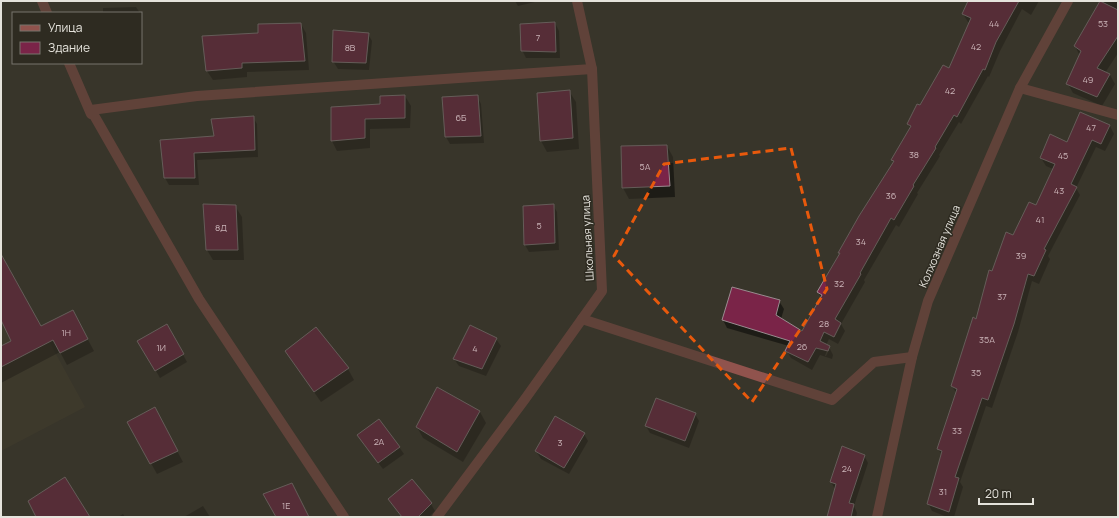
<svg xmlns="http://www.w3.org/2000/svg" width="1119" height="518" viewBox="0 0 1119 518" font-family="Manrope,sans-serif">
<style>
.built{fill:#443f2e}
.shadow{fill:#0007;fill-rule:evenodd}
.building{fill:#7a2448;stroke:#9a8c90}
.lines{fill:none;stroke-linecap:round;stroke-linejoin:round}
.minor{stroke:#90534d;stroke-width:10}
.marked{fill:none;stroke:#e8590c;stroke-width:3;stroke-dasharray:8 5;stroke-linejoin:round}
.labels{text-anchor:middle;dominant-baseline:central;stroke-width:3;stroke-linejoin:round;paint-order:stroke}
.number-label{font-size:9px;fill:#cab3b7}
.street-label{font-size:11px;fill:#e5e3dc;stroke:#2e2b21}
</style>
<rect width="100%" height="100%" fill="#38352a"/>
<polygon class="built" points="1,254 85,407 1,451"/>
<g class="shadow">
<polygon points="515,1 539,1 518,6"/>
<path d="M970 1H1039L1031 15 1022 9 1000 51 989 77 988 76 961 124 959 122 939 155 940 156 917 193 918 194 899 227 896 225 864 280 865 282 841 324 845 331 838 344 829 339 826 345 829 347 833 355 832 359 820 355 812 370 791 358 787 351 789 346 727 328 723 320 733 288 779 301 784 309 781 319 803 332 822 298 818 292 840 254 839 253 894 163 893 160 911 129 908 124 949 70 970 23 968 22 963 14ZM827 350H829L826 356H825Z"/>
<polygon points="1102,1 1118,1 1118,53 1105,73 1110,75 1115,84 1102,106 1073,93 1068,84 1080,56 1075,46"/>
<polygon points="136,7 140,13 103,13 103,8"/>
<polygon points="555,23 559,31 560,58 526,58 522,50"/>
<polygon points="301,24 306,33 309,70 247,72 247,77 213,80 207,71 203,37 259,34"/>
<polygon points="368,34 372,41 369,70 338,69 333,61"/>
<polygon points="569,91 576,102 579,149 547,152 541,141 538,94"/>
<polygon points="405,96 411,106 410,128 370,129 370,148 337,151 332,141 332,108 382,105"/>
<polygon points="477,96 481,104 484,143 450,144 446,137"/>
<polygon points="253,117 257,124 258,157 197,160 199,185 169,185 165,178 161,141 215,137"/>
<polygon points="1110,126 1114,134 1105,151 1096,147 1076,188 1080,195 1048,256 1050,259 1039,284 1032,281 1018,332 992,408 986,406 960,482 963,487 954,517 947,517 932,511 928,503 942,455 938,449 957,394 952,386 977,320 992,272 1013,236 1036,206 1053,169 1046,166 1041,158 1067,143"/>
<polygon points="667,146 673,157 675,197 629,199 623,188 622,147"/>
<polygon points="553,205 557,212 559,250 529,252 525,245"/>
<polygon points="235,206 242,217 244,260 213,260 207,250"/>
<polygon points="1,277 40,327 79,323 94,351 67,365 60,352 1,383 1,347 13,341 1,318"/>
<polygon points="167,325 187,362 160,378 139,341"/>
<polygon points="316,328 348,369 354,380 321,402 293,362 287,352"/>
<polygon points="496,339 501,346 486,376 459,366 454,359"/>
<polygon points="438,388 480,412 486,423 463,462 423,438 417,427"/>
<polygon points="695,414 699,421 689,448 650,433 646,426"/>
<polygon points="160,419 183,462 157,474 128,422"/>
<polygon points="584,434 588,441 569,474 541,459 536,451"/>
<polygon points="358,435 399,447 404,454 383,469 363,443"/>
<polygon points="864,455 868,463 854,506 857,513 856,517 828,517 835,489 831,482"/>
<polygon points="389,499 431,504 435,511 429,517 402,517"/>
<polygon points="203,506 210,517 184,517"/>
<polygon points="123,514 125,517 118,517"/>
</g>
<g class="building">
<polygon points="968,1 1019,1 996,42 985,70 983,69 957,117 954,115 935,147 936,148 913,185 914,186 894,220 891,218 860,273 861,274 835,319 841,323 834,337 824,332 820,341 830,346 828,351 816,348 808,362 785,351 790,341 722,320 732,287 780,300 776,315 802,331 822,295 817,292 840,253 838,253 859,216 894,161 891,160 911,126 907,124 917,104 920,105 943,65 949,68 971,18 962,14"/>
<polygon points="1100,1 1118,10 1118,36 1097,68 1110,74 1097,97 1066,84 1081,51 1074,46"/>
<polygon points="555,22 556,52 521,51 520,24"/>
<polygon points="301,23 305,61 242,63 242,68 206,71 202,36 258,33 258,24"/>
<polygon points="333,30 369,33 366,63 332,62"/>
<polygon points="570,90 573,138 540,141 537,93"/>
<polygon points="405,95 405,118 365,119 365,138 331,141 331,107 380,104 380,96"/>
<polygon points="478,95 481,136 445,137 442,97"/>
<polygon points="1080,112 1110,125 1101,144 1092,140 1071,184 1077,187 1044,249 1046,250 1034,276 1028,274 1014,324 988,400 982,398 955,477 959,478 949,512 927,504 942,451 937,449 957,389 951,386 973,317 976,319 989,270 992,271 1006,232 1013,235 1029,202 1036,205 1055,164 1040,158 1050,134 1067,142"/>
<polygon points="254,116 255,150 194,153 195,178 164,178 160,140 214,136 211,119"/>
<polygon points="667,145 670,186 622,188 621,146"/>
<polygon points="203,204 236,205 238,250 206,250"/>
<polygon points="554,204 555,243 524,245 523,206"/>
<polygon points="1,254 41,326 73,310 88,339 60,353 53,340 1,367 1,346 11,341 1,320"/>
<polygon points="167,324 184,354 155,371 137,341"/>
<polygon points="470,325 497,338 482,369 453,359"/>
<polygon points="316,327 349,368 314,392 285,351"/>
<polygon points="437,387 480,411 457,452 416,427"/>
<polygon points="656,398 696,413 685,441 645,426"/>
<polygon points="155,407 178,451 150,464 127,422"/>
<polygon points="555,416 585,433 564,468 535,451"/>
<polygon points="379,419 400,447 378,463 357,435"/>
<polygon points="842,446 865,455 849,503 854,504 851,517 827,517 836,484 830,482"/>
<polygon points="65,477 90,517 36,517 28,501"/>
<polygon points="412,479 432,503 418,517 402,517 388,499"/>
<polygon points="292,483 309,517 276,517 263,494"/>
</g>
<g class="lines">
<g class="minor">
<polyline points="42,1 47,13"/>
<polyline points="69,63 91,114 91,110 199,299 344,517"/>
<polyline points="1020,88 1118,115"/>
<polyline points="91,110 197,96 592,69"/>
<polyline points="582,319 832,400 874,362 912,357"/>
<polyline points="437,517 525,399 602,291 592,69 577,1"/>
<polyline points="877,517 912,357 928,301 1020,88 1068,1"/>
</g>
</g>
<path d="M0 0H1119V518H0ZM791 148 827 289 752 402 614 256 664 164Z" fill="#38352a" fill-opacity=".55" fill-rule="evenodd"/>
<path class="marked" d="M791 148 827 289 752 402 614 256 664 164Z"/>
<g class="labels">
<g class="number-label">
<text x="994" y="23">44</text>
<text x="1103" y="23">53</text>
<text x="538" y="37">7</text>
<text x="976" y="46">42</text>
<text x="350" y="47">8В</text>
<text x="1088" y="79">49</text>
<text x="950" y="90">42</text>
<text x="461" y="117">6Б</text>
<text x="1091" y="127">47</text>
<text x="914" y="154">38</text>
<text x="1063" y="155">45</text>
<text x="645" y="166">5А</text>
<text x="1059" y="190">43</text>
<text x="891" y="195">36</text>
<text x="1040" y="219">41</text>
<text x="539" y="225">5</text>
<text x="221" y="227">8Д</text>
<text x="861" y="241">34</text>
<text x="1021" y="255">39</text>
<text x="839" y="283">32</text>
<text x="1002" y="296">37</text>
<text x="824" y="323">28</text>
<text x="66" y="332">1Н</text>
<text x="987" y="339">35А</text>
<text x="802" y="346">26</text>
<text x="161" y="347">1И</text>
<text x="475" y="348">4</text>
<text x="976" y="372">35</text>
<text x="957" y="430">33</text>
<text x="379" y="441">2А</text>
<text x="560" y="442">3</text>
<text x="847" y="468">24</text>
<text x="943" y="491">31</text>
<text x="286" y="505">1Е</text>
</g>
<g class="street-label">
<text transform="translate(587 238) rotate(-93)">Школьная улица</text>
<text transform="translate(939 246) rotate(-67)">Колхозная улица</text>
</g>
</g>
<rect width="1119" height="518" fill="none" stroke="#e5e3dc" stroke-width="4"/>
<rect x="12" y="12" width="130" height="52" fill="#2e2b21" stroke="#77756c"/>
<rect x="20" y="25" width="20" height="6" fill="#90534d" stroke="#77756c"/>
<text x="48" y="32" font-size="12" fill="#e5e3dc">Улица</text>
<rect x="20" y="42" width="20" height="12" fill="#7a2448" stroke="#77756c"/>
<text x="48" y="52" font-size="12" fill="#e5e3dc">Здание</text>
<path d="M979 498v6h54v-6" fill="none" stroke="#e5e3dc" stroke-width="2"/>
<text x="985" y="498" font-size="12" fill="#e5e3dc" stroke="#2e2b21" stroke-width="3" paint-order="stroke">20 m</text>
</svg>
